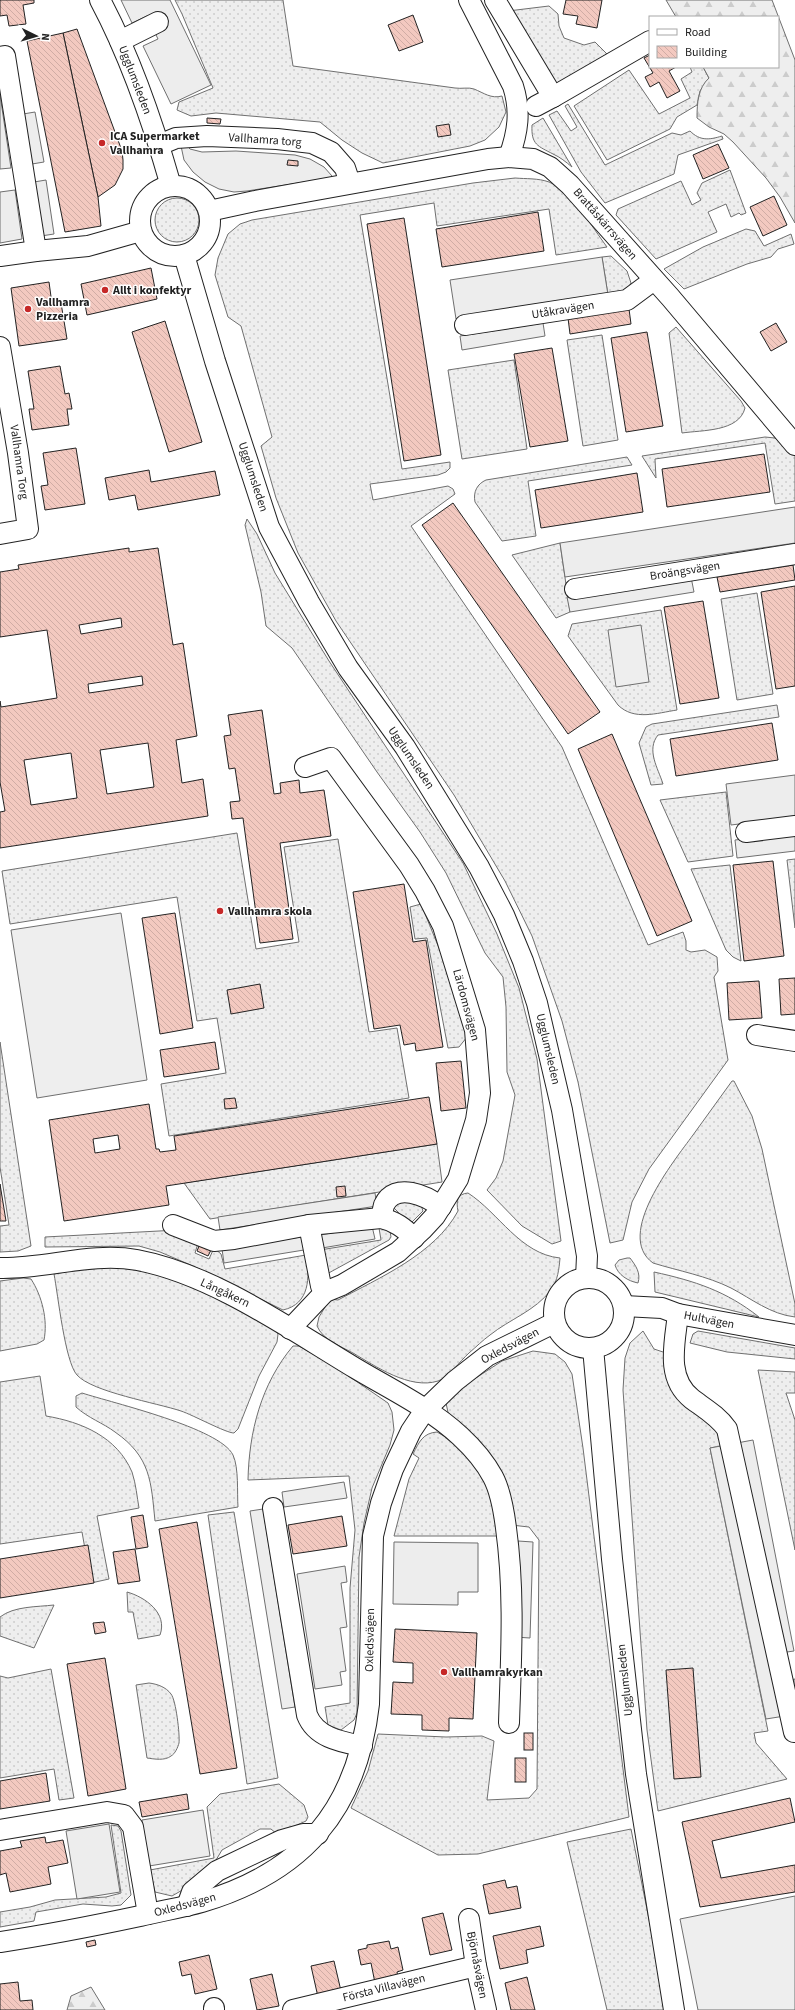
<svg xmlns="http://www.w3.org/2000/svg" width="795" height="2010" viewBox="0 0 795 2010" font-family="'Source Sans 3',sans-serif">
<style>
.grass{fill:url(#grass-dots);stroke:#6f6f6f}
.forest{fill:url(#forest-firs);stroke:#6f6f6f}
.pitch{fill:#eee;stroke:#6f6f6f}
.parking{fill:#ededed;stroke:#6f6f6f}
.building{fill:url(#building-back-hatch);stroke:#222;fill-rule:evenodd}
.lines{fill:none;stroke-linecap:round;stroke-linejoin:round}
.minor-casing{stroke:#222;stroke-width:22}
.minor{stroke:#fff;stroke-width:20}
.poi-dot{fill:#c62828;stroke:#fff;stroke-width:1.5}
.labels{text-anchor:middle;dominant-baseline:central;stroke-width:3;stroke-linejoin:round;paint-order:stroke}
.street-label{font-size:12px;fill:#222;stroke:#fff}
.poi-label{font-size:12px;font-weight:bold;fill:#222;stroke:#fff;text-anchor:start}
</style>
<defs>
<pattern id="grass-dots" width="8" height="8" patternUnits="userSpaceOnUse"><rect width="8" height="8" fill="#eee"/><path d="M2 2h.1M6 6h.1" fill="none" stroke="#ccc" stroke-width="1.8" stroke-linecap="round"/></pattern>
<pattern id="forest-firs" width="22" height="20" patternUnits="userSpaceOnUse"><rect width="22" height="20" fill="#eee"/><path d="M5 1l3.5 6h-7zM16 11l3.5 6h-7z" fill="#ccc"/></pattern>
<pattern id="building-back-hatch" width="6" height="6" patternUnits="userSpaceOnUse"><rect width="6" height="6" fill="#f3c9c0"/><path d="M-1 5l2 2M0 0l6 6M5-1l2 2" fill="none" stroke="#d0aca5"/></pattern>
</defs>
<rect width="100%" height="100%" fill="#fff"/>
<g class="grass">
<path d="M175 0H283L293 66 455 88C461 89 469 87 474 89 484 93 491 99 502 96L506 112 499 127 485 140 470 146 383 163 362 153 342 140 320 122 216 113 191 116 177 110 179 102 213 88 182 14Z"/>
<polygon points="549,6 558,14 559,26 564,38 584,45 595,42 607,54 553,87 508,11"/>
<polygon points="690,67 703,67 709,78 700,91 697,105 677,117 670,129 607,160 574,106 629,70 659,114 690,98 681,79 692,72"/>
<path d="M568 104 605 165 672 133 681 135 690 131C700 141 709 140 722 136L723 139 678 155 674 174 605 203 581 172 549 115 557 111 571 131 577 127 565 106Z"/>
<path d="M543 118 572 167C566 162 560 157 553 154 538 146 531 145 532 125Z"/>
<polygon points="730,170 746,213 741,215 739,213 731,217 726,204 708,212 717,232 656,259 616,215 618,209 681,181 692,205 701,200 697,193 702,183"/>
<path d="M515 178C526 179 538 178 549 182 572 192 592 227 607 247L556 255 549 209 437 226 434 203 360 215 402 469 450 462V468L446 472 438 475 370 484 373 500 448 486 453 489 455 494 411 526 562 747 648 945 683 932 686 941V950L691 952 705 950 717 957 718 971 714 977 728 1060 649 1169 632 1202 623 1240 610 1243 578 1082 562 1021 532 936 505 881 454 795 336 621 298 553 276 498 261 446 272 437 241 326 228 317 215 275 218 258 228 234 240 224 252 220 473 183Z"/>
<circle cx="177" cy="220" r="22"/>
<polygon points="746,229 755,231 764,246 791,234 794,244 778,249 771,257 747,264 684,289 664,269 703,247"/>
<path d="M611 256 627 271 631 283C627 292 616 293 608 295L602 257Z"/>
<path d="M676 327 741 401 745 408C739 432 702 430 682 433L669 333Z"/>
<polygon points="602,335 618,440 583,446 567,340"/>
<polygon points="514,360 527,449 462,459 448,370"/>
<polygon points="765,437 775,438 795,456 795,501 775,504 765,443 655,459 656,478 642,456"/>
<path d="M627 457 632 465 528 481 536 536 502 541 475 502C473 492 477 484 486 480Z"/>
<polygon points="247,519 257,534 275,573 329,661 463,863 497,934 519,988 537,1059 561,1241 552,1244 522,1226 487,1190 496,1178 503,1161 515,1095 507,1072 506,1007 503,977 485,953 446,873 420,832 377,772 292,648 266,626 261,592 245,525"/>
<polygon points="560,543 570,612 556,618 512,555"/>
<polygon points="757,593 773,694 737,700 721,599"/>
<path d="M661 610 677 710C657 713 634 721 618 705L568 636 572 624Z"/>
<path d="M777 705 779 717 658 735C646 750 658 768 663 784L651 785 639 743 646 727 652 724Z"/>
<polygon points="726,792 733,856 688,862 660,800"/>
<polygon points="237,833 256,949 299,942 284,847 338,839 369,1032 397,1028 409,1098 169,1136 161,1084 226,1073 217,1018 197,1021 177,897 10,924 2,871"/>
<polygon points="795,859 795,928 787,860"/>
<polygon points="730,865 741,961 733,957 726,950 691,869"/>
<polygon points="421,904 441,953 467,1037 459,1047 448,1048 427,938 415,939 410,907"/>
<polygon points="0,1042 31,1246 18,1251 0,1252 0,1226 9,1225 0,1167"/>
<path d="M732 1081H734L752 1116 762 1149 795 1304V1317C770 1314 752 1299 731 1288 707 1276 679 1271 653 1263 614 1235 674 1161 693 1135 706 1117 719 1099 732 1081Z"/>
<polygon points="437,1144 442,1182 210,1219 184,1183"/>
<path d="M468 1193C499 1213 520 1254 560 1258 559 1269 558 1280 551 1290 535 1311 510 1319 490 1335 483 1340 476 1347 469 1353 460 1361 448 1378 438 1381 410 1390 375 1366 353 1353 340 1346 323 1340 317 1326L319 1317 330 1299 338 1300C379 1278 435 1254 458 1211 456 1201 457 1194 468 1193Z"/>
<polygon points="398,1200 421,1205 423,1211 412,1222 408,1222 392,1206"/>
<polygon points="386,1227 390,1231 391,1237 389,1240 325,1275 320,1250 381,1240 379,1228"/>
<path d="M178 1230 199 1240 195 1253 209 1259 214 1248 221 1254 225 1269 306 1255C310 1277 310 1304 283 1310L193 1266 160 1252 139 1246 45 1247V1237Z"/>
<path d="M627 1258H630C636 1266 641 1273 638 1283 628 1281 618 1275 615 1265L619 1260Z"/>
<path d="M93 1267C163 1265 217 1297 275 1330L278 1334 277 1342 259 1376 238 1429 234 1433C226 1433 193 1415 181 1411 157 1403 92 1392 77 1375 65 1362 58 1295 54 1274Z"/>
<path d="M654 1272C695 1281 726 1291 759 1317L655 1292Z"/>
<path d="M23 1278 31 1279C42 1296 48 1320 44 1340L37 1344 0 1351V1281Z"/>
<polygon points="643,1331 654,1349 666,1353 716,1427 721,1446 710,1448 768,1731 754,1733 756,1743 787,1779 658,1811 647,1730 623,1390 625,1358 630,1343"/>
<polygon points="698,1331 795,1348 795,1359 727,1352 690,1343 693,1334"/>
<path d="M293 1346H299L334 1366 388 1403 392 1412 394 1430 390 1445 372 1488 364 1523 359 1557 357 1713 354 1720 341 1730 328 1725 325 1707 350 1703V1588L355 1530 349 1476 248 1480C249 1432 261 1384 293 1346Z"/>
<polygon points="533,1351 555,1354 565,1362 572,1374 583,1448 629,1817 478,1854 438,1855 351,1808 368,1771 378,1734 446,1737 482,1736 494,1741 487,1800 529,1798 537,1789 539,1540 529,1527 511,1525 449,1417 446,1403 465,1385 502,1361"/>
<polygon points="758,1370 795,1372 795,1393 786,1393 795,1420 795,1550"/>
<path d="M40 1376 46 1416C82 1422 117 1437 132 1472 136 1484 137 1497 139 1508L97 1516 109 1579 91 1583 82 1532 0 1544V1382Z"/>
<path d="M82 1393C113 1403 220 1428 233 1455 239 1468 237 1493 238 1507L155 1521C151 1482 151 1457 115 1432 103 1423 88 1418 76 1407V1396Z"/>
<path d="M437 1432C485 1458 489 1487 499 1536H394L409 1479 419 1458 413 1454C419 1442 423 1433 437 1432Z"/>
<polygon points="234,1512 278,1778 247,1784 208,1515"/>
<path d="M127 1592C145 1597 168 1613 160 1635L138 1639 133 1612H128Z"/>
<path d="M54 1605 34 1648 0 1636V1617C14 1606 37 1607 54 1605Z"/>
<polygon points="51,1669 74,1798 59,1800 54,1769 0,1778 0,1676 8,1678"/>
<path d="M149 1683C157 1684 166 1687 171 1694 176 1700 180 1735 179 1743 178 1747 175 1754 171 1756 165 1761 154 1759 147 1758L136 1685Z"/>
<polygon points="279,1784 304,1805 308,1817 306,1821 277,1834 271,1829 260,1829 222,1850 213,1865 191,1885 172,1896 155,1892 150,1870 214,1858 207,1807 220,1794"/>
<polygon points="111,1825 118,1826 121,1831 131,1895 121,1905 112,1906 83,1904 36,1912 34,1921 0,1927 0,1912 30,1907 55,1900 106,1897 121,1893"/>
<polygon points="631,1829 667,2010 607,2010 567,1842"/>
</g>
<g class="forest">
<path d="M666 0H772L795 60V223L780 197 766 178 733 142 724 134 709 127 697 118C697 103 698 88 709 78L703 67H778V17H676Z"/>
<polygon points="91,1987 105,2010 67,2010 71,1996"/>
</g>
<g class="pitch">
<polygon points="641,625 649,682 616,687 608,630"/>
<polygon points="121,913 147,1080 37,1098 11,930"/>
<polygon points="795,1896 795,2010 698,2010 680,1919"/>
</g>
<g class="parking">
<polygon points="121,0 170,0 211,85 171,104 143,46 158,39 147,16 132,23"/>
<polygon points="0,95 11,168 0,169"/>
<polygon points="35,112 44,162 32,164 23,114"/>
<polygon points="186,145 190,149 202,152 236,151 295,155 310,159 324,167 332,176 330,178 247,191 234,192 219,189 205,182 193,172 184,160 181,146"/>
<polygon points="46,180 54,234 41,236 34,182"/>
<polygon points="15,190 22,239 0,243 0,192"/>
<polygon points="602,257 608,295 456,319 450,280"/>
<polygon points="543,323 545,336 462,350 460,336"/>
<polygon points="795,507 795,543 565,577 560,543"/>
<polygon points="691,577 694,592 570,612 567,597"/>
<polygon points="795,775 795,817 731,825 726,784"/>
<polygon points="795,833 795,851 737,858 735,840"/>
<polygon points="375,1193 377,1206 220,1230 218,1217"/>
<polygon points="372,1226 375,1239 322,1248 320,1235"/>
<polygon points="301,1237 304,1250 224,1263 222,1249"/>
<polygon points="753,1440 794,1651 780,1653 786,1681 795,1679 795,1733 791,1715 766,1719 710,1448"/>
<polygon points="344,1482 347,1498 284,1507 282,1492"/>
<polygon points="263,1509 295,1707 282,1709 250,1511"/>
<polygon points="518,1541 533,1542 530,1638 515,1637"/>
<polygon points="394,1542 478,1543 478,1592 458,1592 458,1605 393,1604"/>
<polygon points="345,1566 347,1582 341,1583 347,1627 340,1628 346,1671 340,1672 342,1685 315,1689 297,1574"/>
<polygon points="203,1810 210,1856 149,1866 142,1820"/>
<polygon points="109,1824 120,1892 77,1899 66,1831"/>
</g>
<g class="building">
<polygon points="0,0 34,0 34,3 23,5 26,24 9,26 7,15 0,16"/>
<polygon points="566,0 602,0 597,28 576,24 578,16 563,14"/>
<polygon points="413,15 423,42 399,51 388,25"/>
<polygon points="77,29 122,151 123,160 123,169 115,185 98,197 63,33"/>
<polygon points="63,33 98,197 101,226 65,232 27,41"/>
<polygon points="650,55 650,67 676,67 669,71 680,91 667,98 659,82 650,87 645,77 653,73 644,58"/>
<polygon points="207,118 221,119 220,124 207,123"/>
<polygon points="449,124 451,135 438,137 436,126"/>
<polygon points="718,144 729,168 703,179 693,155"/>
<polygon points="288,160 298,161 298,166 287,165"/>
<polygon points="774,196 787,225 763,236 750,207"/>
<polygon points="538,212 544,251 442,267 436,229"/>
<polygon points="404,218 441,455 404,461 367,224"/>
<polygon points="151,268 157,299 87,315 81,284"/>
<polygon points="49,282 52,304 61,303 67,339 19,346 11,288"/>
<polygon points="629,309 631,324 570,334 568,318"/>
<polygon points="165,321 202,442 169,452 132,332"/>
<polygon points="776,323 787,342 771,351 760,332"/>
<polygon points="647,332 663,426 626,432 611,338"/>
<polygon points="552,348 568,441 530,447 514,354"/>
<polygon points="60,366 65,394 69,393 72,409 67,409 69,425 32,430 29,409 34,409 28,371"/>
<polygon points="76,448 85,504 45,510 41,486 48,485 43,453"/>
<polygon points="764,454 770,492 667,507 662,469"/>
<polygon points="149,470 151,482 215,471 220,495 138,510 135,495 109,500 105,478"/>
<polygon points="637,473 643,512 541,528 535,490"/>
<polygon points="453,503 600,712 568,734 422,525"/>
<path d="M129 548V552L158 548 173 645 183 643 197 736 176 740 182 783 203 779 208 816 0 848V812L5 811 0 782V701L1 707 57 698 47 630 0 637V572L19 569 18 565ZM121 618 122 627 81 634 79 625ZM142 676 143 685 89 693 88 684ZM148 743 154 787 107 794 100 750ZM71 753 77 798 31 805 24 760Z"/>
<polygon points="793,565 795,580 720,592 717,577"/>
<polygon points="795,586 795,686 776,689 761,592"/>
<polygon points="703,601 719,698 680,704 664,607"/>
<polygon points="262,710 274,794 281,793 280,783 299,780 300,793 324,790 331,836 280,843 293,939 260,943 243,818 232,819 230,802 240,801 235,768 229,769 224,736 231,735 228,715"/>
<polygon points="772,723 778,760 676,776 670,739"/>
<polygon points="612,734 692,921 657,936 578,749"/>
<polygon points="773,861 784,956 744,961 733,865"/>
<polygon points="404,884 413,942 426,940 443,1047 416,1051 415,1043 404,1045 400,1025 374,1029 353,892"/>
<polygon points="175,913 193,1028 160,1034 142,918"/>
<polygon points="795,978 795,1014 781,1015 779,979"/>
<polygon points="759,981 762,1018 729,1020 727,983"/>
<polygon points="260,984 264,1008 231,1014 227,990"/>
<polygon points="215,1042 219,1069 164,1077 160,1050"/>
<polygon points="461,1061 466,1108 441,1111 436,1063"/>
<path d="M429 1097 437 1144 166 1186 169 1205 64 1221 49 1120 149 1104 156 1149H159L160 1152 176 1150 174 1136ZM118 1135 120 1149 95 1153 93 1139Z"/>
<polygon points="235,1098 237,1108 225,1109 224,1099"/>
<polygon points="0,1184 6,1221 0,1221"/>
<polygon points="345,1186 346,1196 337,1197 336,1187"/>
<polygon points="201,1241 213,1246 208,1256 197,1251"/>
<polygon points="143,1515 148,1547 136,1549 131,1517"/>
<polygon points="342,1516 347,1546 293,1554 288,1525"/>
<polygon points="197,1522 237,1768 200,1774 159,1529"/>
<polygon points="88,1545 94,1583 0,1598 0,1559"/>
<polygon points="135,1549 140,1581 118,1584 113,1552"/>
<polygon points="104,1622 106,1632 95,1634 93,1623"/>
<polygon points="395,1629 477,1633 473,1719 449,1718 449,1731 422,1730 422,1715 391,1714 393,1682 413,1683 413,1663 393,1662"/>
<polygon points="105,1658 126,1789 88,1796 67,1664"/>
<polygon points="693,1668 701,1777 674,1779 666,1670"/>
<rect x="524" y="1733" width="9" height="17"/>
<rect x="515" y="1758" width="11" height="24"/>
<polygon points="46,1773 50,1801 0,1809 0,1781"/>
<polygon points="187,1794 189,1809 142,1817 139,1802"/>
<polygon points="790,1798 795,1822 712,1841 721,1878 795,1865 795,1892 700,1907 682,1822"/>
<polygon points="45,1837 46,1843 63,1840 68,1863 48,1867 51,1884 10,1892 6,1873 0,1875 0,1851 22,1847 20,1841"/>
<polygon points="505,1880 507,1888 517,1886 521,1908 489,1914 483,1885"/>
<polygon points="443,1913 452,1950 430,1955 422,1918"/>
<polygon points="540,1926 544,1946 526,1950 528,1963 500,1969 493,1936"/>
<polygon points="95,1940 96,1945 87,1947 86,1942"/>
<polygon points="389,1941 391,1949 398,1947 403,1970 397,1972 398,1978 375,1983 371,1963 361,1965 358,1950 367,1948 367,1945"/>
<polygon points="209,1955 217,1989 195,1994 191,1974 182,1976 179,1962"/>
<polygon points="334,1961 341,1991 318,1997 311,1966"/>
<polygon points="272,1974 279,2006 257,2010 250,1979"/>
<polygon points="527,1977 535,2010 511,2010 505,1983"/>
<polygon points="18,1982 20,2001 32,2000 33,2010 0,2010 0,1984"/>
</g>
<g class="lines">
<g class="minor-casing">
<g id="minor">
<path d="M100 0C131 58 153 123 171 186"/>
<path d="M469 0 513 86C521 111 518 132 509 157"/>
<polyline points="495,0 553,97 536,106"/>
<polyline points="120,41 158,22"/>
<polyline points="0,57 5,56 36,251"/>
<polyline points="553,97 650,41"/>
<polyline points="159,145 176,138 207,136 277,139 312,143 331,152 345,168 350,183"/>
<circle cx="175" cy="221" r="35"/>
<polyline points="209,211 255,201 488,159 509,157 533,159 550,167 570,185 670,297 795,445"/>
<polyline points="184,255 215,361 269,527 309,602 348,668 405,747 479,867 504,915 523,961 537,1003 562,1110 587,1256 586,1278"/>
<polyline points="0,256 36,251 88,246 141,231"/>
<polyline points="465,325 627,300 654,280"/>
<polyline points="0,347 18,453 28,529 0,534"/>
<polyline points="575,589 795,554"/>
<polyline points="746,832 795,826"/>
<polyline points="757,1035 795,1041"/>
<path d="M381 1218C382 1214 383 1209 384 1205 395 1181 427 1196 441 1207"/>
<path d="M173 1225 214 1241 234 1239 309 1225 381 1218C395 1221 404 1228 414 1238"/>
<polyline points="309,1225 321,1286 325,1292"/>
<path d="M0 1268C46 1269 91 1252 137 1260 212 1274 290 1329 355 1368 390 1389 430 1408 460 1436 473 1448 485 1462 493 1477 501 1492 504 1512 506 1528 515 1593 511 1658 509 1723"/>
<circle cx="589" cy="1313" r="35"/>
<polyline points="624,1306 662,1308 678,1314 795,1335"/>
<path d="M678 1314C675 1342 665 1378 692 1399 704 1408 718 1416 727 1429L794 1732"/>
<polyline points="290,1329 325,1292 342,1285 398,1252 422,1230 435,1216 458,1179 476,1120 480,1093 475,1030 443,926 425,891 409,865 331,758 305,767"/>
<polyline points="593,1348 612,1559 636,1774 674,2010"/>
<path d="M273 1508 307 1715C316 1738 342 1742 362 1746"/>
<polyline points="0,1830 107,1812 124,1815 133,1827 148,1914"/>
<polyline points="187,1906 192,1892 217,1871 282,1840 303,1834 318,1834"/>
<polyline points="469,1919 476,1966 486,2010"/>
<path d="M0 1942C47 1935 93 1926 140 1916 160 1911 181 1908 202 1902 303 1872 357 1810 369 1704L373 1536 381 1503 393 1469 411 1431 425 1410 455 1381 487 1356 554 1323"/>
<polyline points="214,2008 214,2010"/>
<polyline points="293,2010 476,1966"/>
</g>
</g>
<use href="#minor" class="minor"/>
</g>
<g class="poi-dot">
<circle cx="102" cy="143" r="4"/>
<circle cx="105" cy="290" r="4"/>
<circle cx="28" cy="309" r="4"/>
<circle cx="220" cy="911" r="4"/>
<circle cx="444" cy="1672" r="4"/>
</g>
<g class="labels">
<g class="street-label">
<text transform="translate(135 80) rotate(69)">Ugglumsleden</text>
<text transform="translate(265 140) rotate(4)">Vallhamra torg</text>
<text transform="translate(605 224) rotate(49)">Brattåskärrsvägen</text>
<text transform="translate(563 310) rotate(-9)">Utåkravägen</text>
<text transform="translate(19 462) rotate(82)">Vallhamra Torg</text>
<text transform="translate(253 477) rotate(72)">Ugglumsleden</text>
<text transform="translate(685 571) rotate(-9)">Broängsvägen</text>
<text transform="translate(411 758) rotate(56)">Ugglumsleden</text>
<text transform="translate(466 1005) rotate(75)">Lärdomsvägen</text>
<text transform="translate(548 1049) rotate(77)">Ugglumsleden</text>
<text transform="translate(225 1293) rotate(25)">Långåkern</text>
<text transform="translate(709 1320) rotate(11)">Hultvägen</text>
<text transform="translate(510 1346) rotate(-28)">Oxledsvägen</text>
<text transform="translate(370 1640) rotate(-89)">Oxledsvägen</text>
<text transform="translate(625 1680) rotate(-96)">Ugglumsleden</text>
<text transform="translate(185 1905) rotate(-15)">Oxledsvägen</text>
<text transform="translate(477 1965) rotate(79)">Björnåsvägen</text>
<text transform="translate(384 1988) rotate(-14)">Första Villavägen</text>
</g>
<g class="poi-label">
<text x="110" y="136">ICA Supermarket<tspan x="110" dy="14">Vallhamra</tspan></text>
<text x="113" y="290">Allt i konfektyr</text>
<text x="36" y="302">Vallhamra<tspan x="36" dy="14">Pizzeria</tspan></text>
<text x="228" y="911">Vallhamra skola</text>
<text x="452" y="1672">Vallhamrakyrkan</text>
</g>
</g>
<rect x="649" y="16" width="130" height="52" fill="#ffffff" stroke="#a7a7a7"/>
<rect x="657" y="29" width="20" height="6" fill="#ffffff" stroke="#a7a7a7"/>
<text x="685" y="36" font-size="12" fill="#222222">Road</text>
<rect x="657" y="46" width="20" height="12" fill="url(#building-back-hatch)" stroke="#a7a7a7"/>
<text x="685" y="56" font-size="12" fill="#222222">Building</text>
<g transform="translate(36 36) rotate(95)" stroke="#ffffff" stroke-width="3" paint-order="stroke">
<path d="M0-3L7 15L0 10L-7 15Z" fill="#222222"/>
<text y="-6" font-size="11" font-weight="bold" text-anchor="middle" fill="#222222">N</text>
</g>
</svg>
